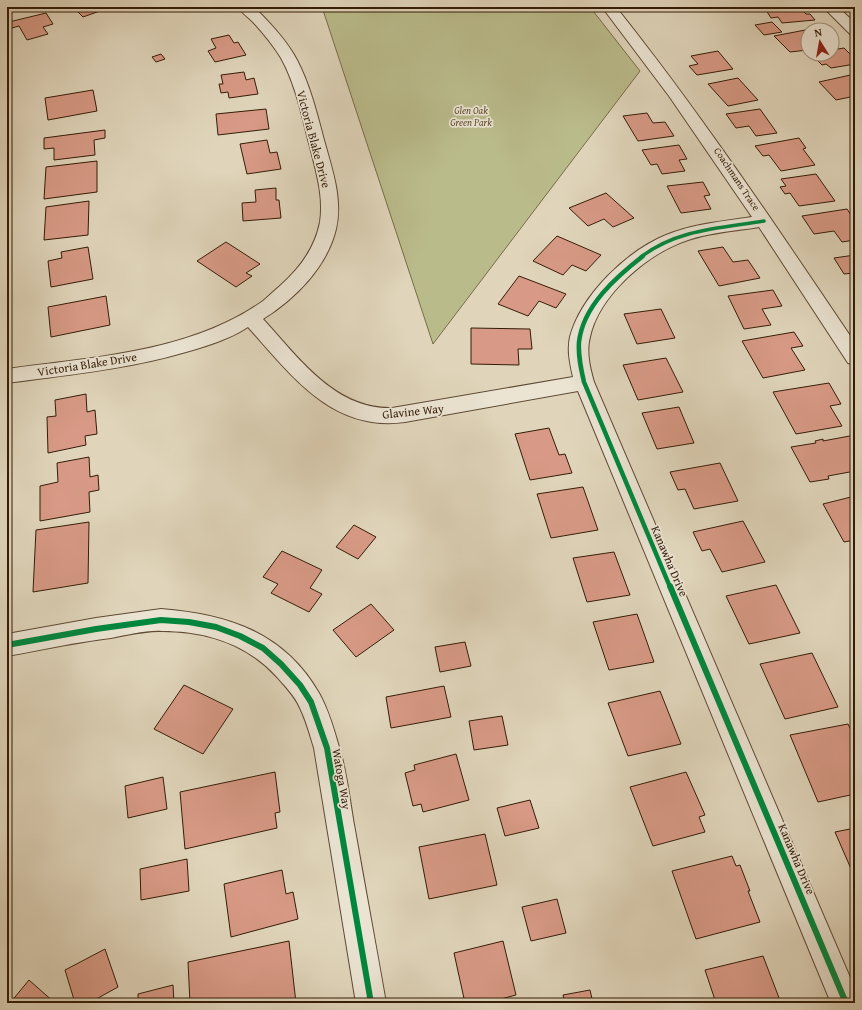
<svg xmlns="http://www.w3.org/2000/svg" width="862" height="1010" viewBox="0 0 862 1010" font-family="'Gentium Book Plus',serif">
<style>
.green{fill:#babb8b;stroke:#776c49}
.building{fill:#d89a86;stroke:#341c07}
.lines{fill:none;stroke-linecap:round;stroke-linejoin:round}
.street-casing{stroke:#5f4a34;stroke-width:2}
.street{fill:#ebe4d3;fill-rule:evenodd}
.cycleway-far2-casing{stroke:#ebe4d3;stroke-width:5.5}
.cycleway-far1-casing{stroke:#ebe4d3;stroke-width:7}
.cycleway-casing{stroke:#ebe4d3;stroke-width:8}
.cycleway-far2{stroke:#00873e;stroke-width:3.5}
.cycleway-far1{stroke:#00873e;stroke-width:4.5}
.cycleway{stroke:#00873e;stroke-width:6}
.labels{text-anchor:middle;dominant-baseline:central;stroke-width:3.5;stroke-linejoin:round;paint-order:stroke}
.far-park-label{font-size:10px;font-style:italic;fill:#5c4c2f;stroke:#ebe4d3}
.far-street-label{font-size:10px;fill:#341c07;stroke:#ebe4d3}
.street-label{font-size:12px;fill:#341c07;stroke:#ebe4d3}
</style>
<rect width="100%" height="100%" fill="#e0d5bb"/>
<filter id="stains"><feTurbulence type="fractalNoise" baseFrequency=".005" numOctaves="4"/><feColorMatrix values="0 0 0 0 .2 0 0 0 0 .09 0 0 0 0 .02 0 0 0 .5 -.17"/></filter>
<radialGradient id="worn" r=".72"><stop offset=".6" stop-color="#630" stop-opacity="0"/><stop offset="1" stop-color="#630" stop-opacity=".3"/></radialGradient>
<polygon class="green" points="322,7 590,7 640,71 433,344"/>
<g class="building">
<polygon points="73,7 111,7 83,17"/>
<polygon points="800,7 806,14 810,14 815,20 782,23 778,17 771,18 766,10"/>
<polygon points="46,13 53,24 43,27 48,34 27,40 19,26 12,28 9,22"/>
<polygon points="772,22 782,32 764,35 755,25"/>
<polygon points="821,27 824,30 808,30 808,50 790,52 774,36"/>
<polygon points="229,35 234,43 238,42 246,55 215,62 208,51 216,48 211,39"/>
<polygon points="844,48 855,59 855,64 831,68 826,64 822,65 816,59 820,58 816,54 832,54 832,50"/>
<polygon points="718,51 733,69 697,75 689,66 698,64 691,56"/>
<polygon points="161,54 165,59 156,62 152,57"/>
<polygon points="244,72 246,80 254,78 258,94 229,98 228,92 221,93 219,84 223,84 221,75"/>
<polygon points="855,74 855,96 836,100 819,82"/>
<polygon points="738,78 758,100 728,106 708,84"/>
<polygon points="93,90 97,111 48,120 45,98"/>
<polygon points="266,109 269,129 218,135 216,114"/>
<polygon points="760,109 777,133 756,136 749,126 736,128 726,114"/>
<polygon points="647,113 653,123 665,122 674,136 638,141 623,116"/>
<polygon points="105,130 105,138 94,140 95,155 54,160 54,148 44,149 44,138"/>
<polygon points="799,138 806,148 803,149 815,165 781,171 769,155 763,156 755,146"/>
<polygon points="267,140 270,153 277,152 281,169 247,174 240,144"/>
<polygon points="679,145 687,159 679,160 685,171 662,174 657,164 651,165 642,150"/>
<polygon points="97,161 97,192 44,199 46,167"/>
<polygon points="816,174 835,201 799,206 790,193 785,194 780,187 786,186 781,179"/>
<polygon points="703,182 710,195 704,196 711,209 681,213 667,186"/>
<polygon points="276,188 276,200 279,200 281,218 243,221 242,203 256,202 255,190"/>
<polygon points="606,193 634,218 613,227 604,219 588,226 569,208"/>
<polygon points="89,201 88,235 44,240 46,207"/>
<polygon points="847,209 855,221 855,240 842,242 834,231 814,234 802,216"/>
<polygon points="557,236 601,255 586,271 572,265 563,275 533,261"/>
<polygon points="226,242 260,264 246,273 252,276 236,287 197,261"/>
<polygon points="88,247 93,279 51,287 48,261 62,258 61,252"/>
<polygon points="723,247 733,262 748,260 760,278 719,286 698,251"/>
<polygon points="855,255 855,276 853,273 844,274 834,258"/>
<polygon points="519,276 566,294 556,308 539,301 528,316 498,304"/>
<polygon points="773,290 782,306 762,309 771,325 744,329 728,296"/>
<polygon points="106,296 110,325 51,337 48,307"/>
<polygon points="661,309 675,338 637,344 624,314"/>
<polygon points="471,328 530,329 532,349 518,349 519,365 471,364"/>
<polygon points="794,332 803,346 791,348 805,370 763,378 742,341"/>
<polygon points="666,358 683,392 638,400 623,365"/>
<polygon points="829,383 841,404 830,406 842,426 796,434 773,392"/>
<polygon points="86,394 87,412 95,410 97,434 85,436 86,445 48,453 47,417 56,416 55,400"/>
<polygon points="679,407 694,443 657,449 642,413"/>
<polygon points="549,428 559,455 565,454 572,473 530,480 515,434"/>
<polygon points="855,435 855,471 828,476 829,479 810,482 791,447 816,443 815,441 823,439 823,441"/>
<polygon points="89,457 90,477 98,475 99,490 89,492 90,512 40,521 40,486 58,482 57,463"/>
<polygon points="720,463 738,501 694,509 685,489 678,490 670,472"/>
<polygon points="583,487 598,530 551,538 537,494"/>
<polygon points="855,496 855,540 844,542 823,504"/>
<polygon points="743,521 765,562 722,572 710,549 702,551 693,532"/>
<polygon points="89,522 88,583 33,592 36,530"/>
<polygon points="354,525 376,537 358,559 336,547"/>
<polygon points="282,551 322,570 310,588 322,594 309,612 271,593 278,584 263,577"/>
<polygon points="614,552 630,595 587,602 573,558"/>
<polygon points="776,585 800,633 749,644 726,596"/>
<polygon points="371,604 394,630 356,657 333,630"/>
<polygon points="637,614 654,662 609,670 593,622"/>
<polygon points="465,642 471,666 440,672 435,647"/>
<polygon points="812,653 838,707 785,719 760,664"/>
<polygon points="184,685 233,709 203,754 154,729"/>
<polygon points="444,686 451,717 391,728 386,697"/>
<polygon points="660,691 681,744 628,756 608,703"/>
<polygon points="502,716 508,745 474,750 469,721"/>
<polygon points="848,724 855,738 855,794 818,802 790,735"/>
<polygon points="456,754 469,800 423,812 421,804 413,806 405,773 415,770 414,765"/>
<polygon points="275,772 280,812 275,813 277,828 185,849 180,792"/>
<polygon points="686,772 705,815 699,817 705,832 653,846 630,787"/>
<polygon points="163,777 167,809 128,818 125,786"/>
<polygon points="530,800 539,828 505,836 497,808"/>
<polygon points="855,828 855,878 835,832"/>
<polygon points="485,834 497,885 429,899 419,847"/>
<polygon points="732,856 736,866 740,865 750,891 748,891 760,922 696,939 672,871"/>
<polygon points="187,859 189,891 141,900 140,869"/>
<polygon points="282,870 286,894 293,892 298,919 231,937 224,884"/>
<polygon points="557,899 566,933 531,941 522,907"/>
<polygon points="289,941 296,1003 190,1003 188,962"/>
<polygon points="503,941 516,995 486,1003 465,1003 454,953"/>
<polygon points="105,949 118,987 89,1003 75,1003 65,970"/>
<polygon points="763,956 781,1003 716,1003 705,970"/>
<polygon points="29,980 55,1003 10,1003"/>
<polygon points="173,985 174,1003 138,1003 138,994"/>
<polygon points="590,990 593,1003 565,1003 563,995"/>
</g>
<g class="lines">
<g class="street-casing">
<g id="street">
<path d="M238 7H253L257 10C272 25 287 41 297 60 310 85 317 113 324 140 332 169 343 199 336 229 327 267 295 299 263 319 298 357 335 410 392 408L573 377C570 364 567 350 570 337 581 295 627 251 666 235 693 224 724 221 752 217L669 96 602 7H616C702 115 778 229 855 343V365L848 363 759 227C736 231 711 232 688 240 648 253 599 295 590 337 586 352 590 368 594 382L855 989V1003H831L578 391 405 422C332 432 292 376 248 327 230 339 207 346 186 352 128 369 67 375 7 383V369C92 357 190 353 263 301 269 296 275 290 281 285 300 268 315 248 320 222 324 197 316 171 310 147 302 117 296 85 281 58 273 45 263 33 253 22 248 17 242 13 238 7Z"/>
<polygon points="823,7 838,7 855,23 855,35 850,34"/>
<path d="M161 609C227 614 284 632 319 693 328 709 334 729 339 747 347 771 350 804 355 830 365 888 376 945 386 1003H356L314 748C310 735 306 720 300 708 295 696 285 686 277 677 247 644 206 631 162 631 146 630 128 635 111 638 76 642 42 650 7 656V634L96 618Z"/>
</g>
</g>
<use href="#street" class="street"/>
<g class="cycleway-far2-casing">
<path id="cycleway-far2" d="M641 257C677 229 722 228 764 221"/>
</g>
<g class="cycleway-far1-casing">
<path id="cycleway-far1" d="M643 256C616 277 583 306 579 342 578 356 581 369 584 382L670 587"/>
</g>
<g class="cycleway-casing">
<g id="cycleway">
<polyline points="670,586 846,1003"/>
<polyline points="7,645 96,629 161,620 189,622 216,627 240,636 263,648 281,664 300,685 311,702 327,748 371,1003"/>
</g>
</g>
<use href="#cycleway-far2" class="cycleway-far2"/>
<use href="#cycleway-far1" class="cycleway-far1"/>
<use href="#cycleway" class="cycleway"/>
</g>
<g class="labels">
<g class="far-park-label">
<text x="471" y="110">Glen Oak<tspan x="471" dy="12">Green Park</tspan></text>
</g>
<g class="far-street-label">
<text transform="translate(737 179) rotate(56)">Coachmans Trace</text>
</g>
<g class="street-label">
<text transform="translate(314 139) rotate(75)">Victoria Blake Drive</text>
<text transform="translate(87 364) rotate(-9)">Victoria Blake Drive</text>
<text transform="translate(413 411) rotate(-6)">Glavine Way</text>
<text transform="translate(670 561) rotate(67)">Kanawha Drive</text>
<text transform="translate(342 779) rotate(80)">Watoga Way</text>
<text transform="translate(797 859) rotate(67)">Kanawha Drive</text>
</g>
</g>
<rect width="862" height="1010" fill="none" stroke="#e0d5bb" stroke-width="24"/>
<rect x="8" y="8" width="846" height="994" fill="none" stroke="#341c07" stroke-width="2"/>
<rect x="12" y="12" width="838" height="986" fill="none" stroke="#341c07"/>
<g transform="translate(820 42) rotate(349)"><circle r="19" fill="#ebe4d3" stroke="#a29481"/>
<path d="M0-3L7 15L0 10L-7 15Z" fill="#8f2418"/>
<text y="-6" font-size="11" font-weight="bold" text-anchor="middle" fill="#341c07">N</text>
</g>
<rect width="100%" height="100%" filter="url(#stains)"/>
<rect width="100%" height="100%" fill="url(#worn)"/>
</svg>
